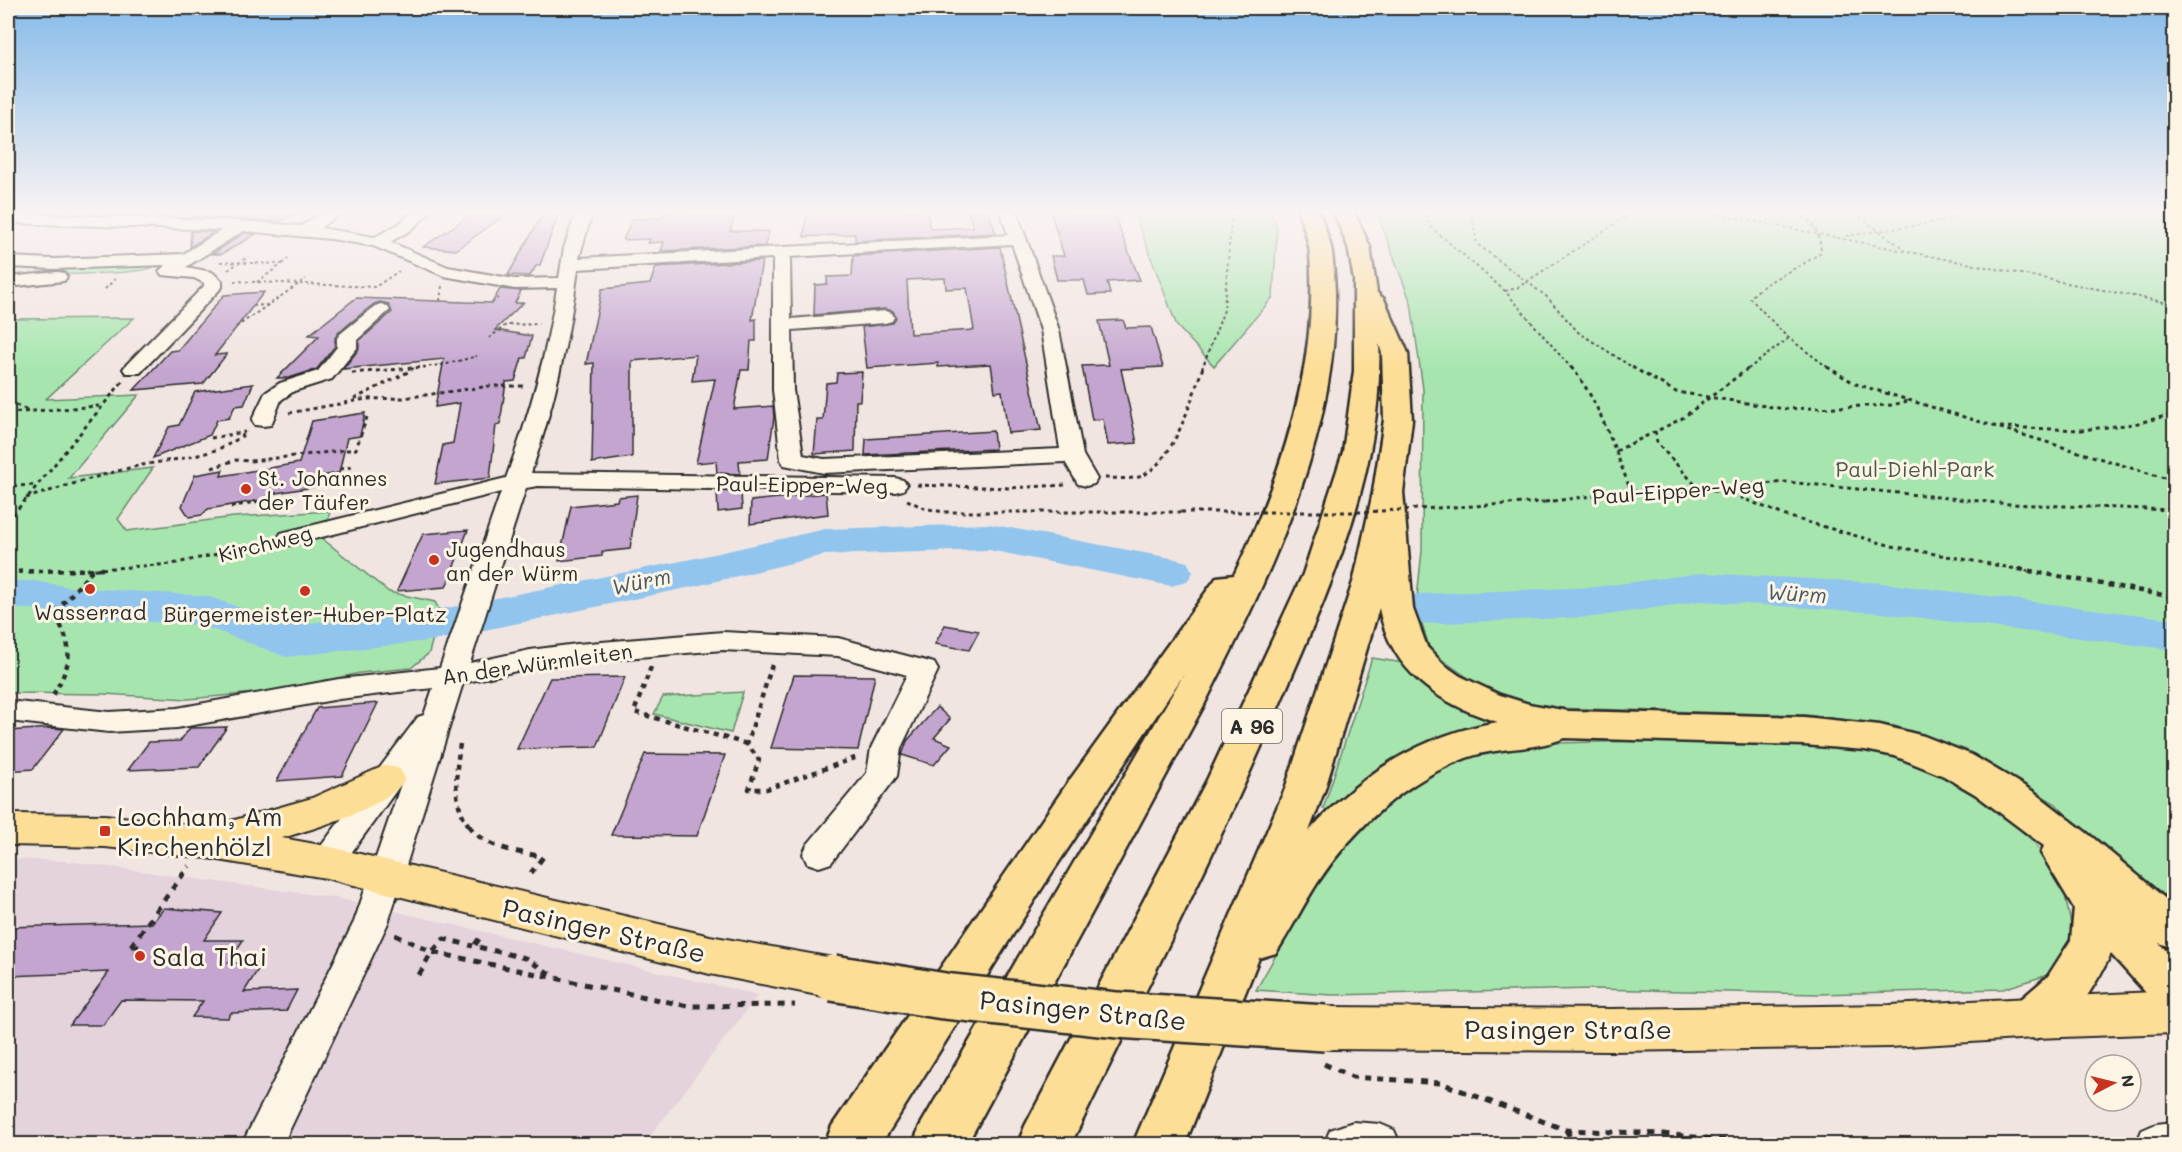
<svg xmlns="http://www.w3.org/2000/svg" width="2182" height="1152" viewBox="0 0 2182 1152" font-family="Mali,sans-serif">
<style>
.built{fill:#e4d2dc}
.green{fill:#a6e6ae;stroke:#68886c;stroke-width:1.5}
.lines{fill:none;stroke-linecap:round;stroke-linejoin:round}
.river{fill:#91c5ee;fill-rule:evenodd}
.building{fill:#c4a5d0;stroke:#2b2b2b;stroke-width:1.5;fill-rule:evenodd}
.minor-casing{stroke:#2b2b2b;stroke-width:4}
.major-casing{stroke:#2b2b2b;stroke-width:4}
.highway-casing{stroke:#2b2b2b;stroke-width:5}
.path-far3{stroke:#2b2b2b;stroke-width:2;stroke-dasharray:3 3;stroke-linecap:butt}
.path-far2{stroke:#2b2b2b;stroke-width:3;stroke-dasharray:4 4;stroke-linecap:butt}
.path-far1{stroke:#2b2b2b;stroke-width:4.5;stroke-dasharray:5 5;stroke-linecap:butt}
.path{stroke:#2b2b2b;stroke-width:5;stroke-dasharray:7 7;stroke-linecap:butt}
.minor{fill:#fcf5e5;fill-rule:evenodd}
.major{fill:#fdde96;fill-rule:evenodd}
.highway{fill:#fdde96;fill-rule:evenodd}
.major-bridge-casing{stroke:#2b2b2b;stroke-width:50;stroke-linecap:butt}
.path-bridge{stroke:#2b2b2b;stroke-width:3;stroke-dasharray:4 4;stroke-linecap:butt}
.major-bridge{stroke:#fdde96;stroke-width:45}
.poi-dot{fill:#c8321e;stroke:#fcf5e5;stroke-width:2}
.labels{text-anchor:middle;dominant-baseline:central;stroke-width:6;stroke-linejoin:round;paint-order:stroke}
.shield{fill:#fcf5e5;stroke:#6a6863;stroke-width:1.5}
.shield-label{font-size:20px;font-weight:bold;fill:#2b2b2b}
.park-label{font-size:21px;fill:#4a5a4c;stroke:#fcf5e5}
.poi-label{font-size:21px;fill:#2b2b2b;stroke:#fcf5e5;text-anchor:start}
.street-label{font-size:21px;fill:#2b2b2b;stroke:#fcf5e5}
.water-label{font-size:22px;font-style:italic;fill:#4a5966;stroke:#fcf5e5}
.near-poi-label{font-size:26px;fill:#2b2b2b;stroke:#fcf5e5;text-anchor:start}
.near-street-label{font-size:26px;fill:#2b2b2b;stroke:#fcf5e5}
</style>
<rect width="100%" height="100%" fill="#f1e5e1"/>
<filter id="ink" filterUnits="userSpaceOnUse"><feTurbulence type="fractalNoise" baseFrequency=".0167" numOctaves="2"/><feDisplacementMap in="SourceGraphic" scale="12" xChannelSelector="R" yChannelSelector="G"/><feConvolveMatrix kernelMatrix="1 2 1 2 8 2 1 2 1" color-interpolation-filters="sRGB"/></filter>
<g filter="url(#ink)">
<polygon class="built" points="8,859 66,861 337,898 758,995 644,1144 8,1144"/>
<g class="green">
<polygon points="1133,210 1270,210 1277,227 1273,297 1214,366 1177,326"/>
<polygon points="1376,210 2174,210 2174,906 2130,881 2056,804 1966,750 1895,726 1806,715 1553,708 1493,695 1431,652 1416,607 1422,551 1423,389 1411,303"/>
<path d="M165 264C142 275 86 273 58 275L52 273V269L64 265Z"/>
<polygon points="134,318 46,399 139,395 69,478 153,468 118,519 127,531 234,517 330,511 324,540 389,592 435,602 440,611 429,653 411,668 360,673 278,691 188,699 104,694 8,693 8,319"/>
<polygon points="1372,658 1404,663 1501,719 1435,738 1375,770 1329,811 1323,809"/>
<polygon points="743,692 731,733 654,714 663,697"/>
<polygon points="1640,741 1854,748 1921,764 1988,801 2035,843 2064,890 2073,934 2054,973 2003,989 1819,994 1593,989 1332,995 1256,990 1331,858 1411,781 1462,757 1518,744"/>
</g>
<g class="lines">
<g class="river">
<polygon points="989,524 1171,558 1187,562 1193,572 1187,582 1171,586 989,550 825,555 696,586 437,640 286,657 201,625 70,617 34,609 8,609 8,581 34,581 70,587 207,596 289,625 437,610 696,558 825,529"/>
<polygon points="1702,573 1882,583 2174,619 2174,650 1882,613 1702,601 1594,617 1418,624 1402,619 1395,609 1402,599 1418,594 1594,587"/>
</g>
</g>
<g class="building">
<polygon points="192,210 301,210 279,222 192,217"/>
<polygon points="478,210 512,210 456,250 423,247"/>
<polygon points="545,210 560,210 540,265 536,266 530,276 508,275"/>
<polygon points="737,210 730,231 769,231 765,246 661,251 664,242 648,243 650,239 623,240 632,219 662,218 665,212"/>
<polygon points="853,210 927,210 930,229 973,227 967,210 988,210 996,233 855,241 855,234 804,237 806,213"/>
<polygon points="1050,210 1112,210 1140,280 1107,282 1110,294 1088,295 1084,280 1057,280 1051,256 1064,256"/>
<polygon points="191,231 214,232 190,247"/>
<polygon points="244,233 256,234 222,254 212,254"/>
<path d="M1000 247 1041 430 1008 433 1002 391 995 392 991 364 938 367V363L867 368 862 327 893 323 896 318 893 311 885 309 814 315 815 285 827 284V277L852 276 853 256ZM945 278 946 289 967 288 974 330 910 334 907 280Z"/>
<polygon points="762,261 752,320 756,319 756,341 751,341 749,370 741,370 734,409 773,406 774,417 768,459 739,461 740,474 717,473 716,461 696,463 715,379 692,381 696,355 632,361 632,457 592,463 594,363 586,364 602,289 650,284 656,267"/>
<polygon points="500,289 521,291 515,303 523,303 495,330 532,336 526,358 522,358 515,381 506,382 500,424 496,425 490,478 435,484 443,445 453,443 460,403 435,407 444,359 343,369 359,349 359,341 392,312 388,304 380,302 374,304 339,332 335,338 335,346 317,369 289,378 277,378 319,336 309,335 356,298 492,303"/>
<polygon points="264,292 215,355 227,354 203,384 134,390 170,351 178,350 224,295"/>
<polygon points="1123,320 1126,328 1151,327 1163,367 1121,369 1137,443 1108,445 1103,419 1092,420 1082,366 1109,365 1099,321"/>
<polygon points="862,372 860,401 856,401 855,451 814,454 817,420 823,420 826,383 836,382 837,373"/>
<polygon points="253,384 244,405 235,406 229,418 217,420 210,435 153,458 169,427 179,425 195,392"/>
<polygon points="365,413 360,436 347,438 339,473 316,477 313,487 270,494 268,499 208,509 202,515 189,517 182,506 195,475 223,470 221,476 299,463 312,421"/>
<polygon points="993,431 995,449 865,455 866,439"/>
<polygon points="717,491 741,492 742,509 718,512"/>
<polygon points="826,493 828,514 750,524 751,501"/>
<polygon points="637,495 630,549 602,552 602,556 559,561 571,506 617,501 618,497"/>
<polygon points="468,530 446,587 397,591 423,534"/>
<polygon points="945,625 979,631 969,650 935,644"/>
<polygon points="794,675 875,676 858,750 771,748"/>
<polygon points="625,677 597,747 517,749 550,678"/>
<polygon points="378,703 342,776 277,781 317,708"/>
<polygon points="937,707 950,719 934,738 951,745 934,765 902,755 907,741"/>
<polygon points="227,727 199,767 128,770 149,742 180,741 190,728"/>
<polygon points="52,728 64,729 33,769 8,771 8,731"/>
<polygon points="645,754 725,755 697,836 611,835"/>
<polygon points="164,908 222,913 204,940 243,940 228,963 262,963 244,992 297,990 286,1011 231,1013 228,1018 192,1017 203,1001 121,1000 103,1025 70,1025 109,972 8,976 8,927 152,923"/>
</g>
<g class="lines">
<g class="minor-casing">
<g id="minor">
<path d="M327 210H345L320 228 375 237 399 224 415 210H432L411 230 390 242 448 267 515 279 559 278 564 248 577 210H593L579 258 1008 235 1000 210H1016L1059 330 1083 455 1097 479 1094 484 1086 486 1078 484 1065 462 824 473 784 465 781 460 773 390V258L578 269C569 338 554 406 531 473L895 478 903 480 907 485 903 490 895 492 538 486 526 488 470 663 530 650 577 644 723 632 838 638 934 663 938 670 901 748 897 776 831 863 819 867 807 863 803 854 807 845 867 773 871 748 907 675 838 656 723 650 577 662 530 668 463 683 388 923 283 1144H242L354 922 401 784 338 871 326 875 314 871 309 862 418 717 424 715 433 688 339 699 177 728 109 732 8 721V701L109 712 177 708 339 679 440 668 501 492 290 545 281 543 278 538 281 533 506 478C529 416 547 354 557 288L515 289 444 276 373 246 331 239 243 231 186 267 212 272 222 281V287L140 373H126L123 369 126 365 204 286V283L194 278 162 275 159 271 166 265 53 269 8 267V257L53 259 183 254 222 230 8 223V213L240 221 301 226ZM1012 244 1041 330 1060 449 824 459 803 455 793 390 792 330 885 323 892 321 894 317 892 313 885 311 791 319 790 257Z"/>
<polygon points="58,272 64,273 67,277 64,281 8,287 8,277"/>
<polygon points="381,304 387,306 390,310 357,340 357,348 332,379 294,391 281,400 271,425 263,426 255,425 252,420 265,393 280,383 318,371 337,347 337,338 340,334 375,306"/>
<polygon points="1353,1122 1380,1124 1394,1130 1400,1144 1324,1144 1330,1130"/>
<polygon points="2174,1122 2174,1144 2136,1144 2142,1130 2156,1124"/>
</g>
</g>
<g class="major-casing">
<g id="major">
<path d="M386 765 400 769 405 779C389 807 313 829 282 838L326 846 710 936 833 958 849 964 855 978 849 992 833 998 710 974 326 878 207 858 105 847 8 845V814L105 815 210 827 312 798Z"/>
<polygon points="2174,991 2174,1033 2035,1038 1890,1047 1611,1051 1325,1049 1309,1043 1302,1028 1309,1013 1325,1007 1611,1009 1890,1005"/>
</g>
</g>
<g class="highway-casing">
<g id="highway">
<path d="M1298 210H1318C1323 224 1330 238 1332 253 1352 410 1273 569 1204 705L967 1144H913L920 1126 1184 674 1051 874 881 1144H825L832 1126 1069 781 1217 577 1234 575C1281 477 1319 364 1310 254 1309 239 1302 224 1298 210Z"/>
<path d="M1333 210H1353L1370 247 1377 293 1384 299 1408 353 1412 420 1403 492 1413 609 1427 647 1443 664 1460 676 1500 695 1529 704 1568 711 1804 717 1880 725 1924 736 1972 755 2034 792 2092 837 2174 906V948L2159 943 2174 959V1011L2157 1005 2111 954C2093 990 2073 1024 2035 1039L2018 1032 2011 1017 2018 1002 2048 976 2071 940 2074 908 2041 853 2044 846 1975 794 1944 776 1895 756 1865 750 1804 745 1564 738C1534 751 1497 746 1466 758 1405 781 1354 828 1318 882 1303 905 1291 930 1276 953L1259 958 1185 1144H1133L1285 789 1354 579 1373 492 1384 420 1382 353 1379 344C1384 470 1330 588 1281 701 1217 851 1142 997 1071 1144H1018L1025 1126 1207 780 1303 574 1343 452 1354 371V280L1348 247ZM1379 608C1391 672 1439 704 1498 722 1421 735 1361 774 1309 831L1325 789Z"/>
</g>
</g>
<g class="path-far3">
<polyline points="1423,210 1432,228 1505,291 1572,369"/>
<polyline points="1471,210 1477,244 1547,297 1578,332 1635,369"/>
<polyline points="1696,210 2174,304"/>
<path d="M1793 210C1812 221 1820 230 1821 252 1799 270 1770 276 1750 298L1786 336 1830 369"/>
<polyline points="1850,210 1903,248"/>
<polyline points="1846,236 1943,221 1971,210"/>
<polyline points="220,262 282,264 257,282"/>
<polyline points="282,264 290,257"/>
<polyline points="228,270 249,256"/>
<polyline points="234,281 375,287 399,271"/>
<polyline points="105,289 115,279"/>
<polyline points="1505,291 1517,288 1636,210"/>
<polyline points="440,301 442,286"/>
<polyline points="492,303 498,298"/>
<polyline points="253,306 267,305"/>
<polyline points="236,327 306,279"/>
<polyline points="489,338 506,325 539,324"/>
<polyline points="411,369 447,364 477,356"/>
<polyline points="1202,369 1224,310 1232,210"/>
<polyline points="1748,369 1788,339"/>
</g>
<g class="path-far2">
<path d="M1571 367C1599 400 1615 451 1631 491"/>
<polyline points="1632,367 1676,392 1785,409 1893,405 1907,401"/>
<polyline points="1827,367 1856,384 2174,481"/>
<polyline points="352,373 425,367"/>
<polyline points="354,399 412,370"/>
<polyline points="8,402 28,410"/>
<polyline points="8,413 99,406"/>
<polyline points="289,413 366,399 403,398 491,386 526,386"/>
<polyline points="2000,427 2081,430 2134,424 2174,414"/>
<polyline points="1655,431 1657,443 1701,491"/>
<polyline points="211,438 245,432"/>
<polyline points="1616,451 1681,419 1750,367"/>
<polyline points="212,468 236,460 251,461 356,449 367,417"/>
<polyline points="340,469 351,467"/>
<path d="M1105 478C1115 478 1133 480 1142 476 1175 460 1191 400 1203 367"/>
<polyline points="917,485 1009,488 1065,485"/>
<polyline points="13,486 36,485"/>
<polyline points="1725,491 1786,516 1892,546 2028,571"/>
<path d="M26 498C60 488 94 477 129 468 169 458 214 460 247 432"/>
<polyline points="907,500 924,508 943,512 1181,512"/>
<polyline points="1545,502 1631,491 1725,491 1750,485 1787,482 2009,504 2174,510"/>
<polyline points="231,507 255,502 280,501"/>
<polyline points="8,521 123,381"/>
<polyline points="70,571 172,564 268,543"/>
</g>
<g class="path-far1">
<polyline points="2019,569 2174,597"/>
<polyline points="8,572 105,569"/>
<polyline points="772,665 747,744 759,760 749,789 767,789 858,757"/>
<polyline points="651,667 634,712 747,744"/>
<path d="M53 695C73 661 74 648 54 614L93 570"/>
<path d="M460 744C456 772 451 803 470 827"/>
</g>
<g class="path">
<path d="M468 825C486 849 516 851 543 857L531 873"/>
<polyline points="395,935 432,952 688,1006 795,1005"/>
<polyline points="479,939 474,946 525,958 553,976"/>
<polyline points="131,946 189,866"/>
<polyline points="132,946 142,946 135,956 139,956"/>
<polyline points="419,975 432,952 444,939 473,946"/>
<polyline points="1324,1064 1353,1077 1441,1083 1566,1130 1663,1134 1766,1144"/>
<polyline points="1566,1130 1574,1144"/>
</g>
<use href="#minor" class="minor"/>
<use href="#major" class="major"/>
<use href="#highway" class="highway"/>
<g class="major-bridge-casing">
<polyline id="major-bridge" points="833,978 944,996 1117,1015 1325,1028"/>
</g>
<polyline class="path-bridge" points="1181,512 1363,512 1545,502"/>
<use href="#major-bridge" class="major-bridge"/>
</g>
</g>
<linearGradient id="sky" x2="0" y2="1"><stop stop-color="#85bbea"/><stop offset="0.57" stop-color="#f9f3f2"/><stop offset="1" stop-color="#f9f3f2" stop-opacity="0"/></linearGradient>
<rect width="2182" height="371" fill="url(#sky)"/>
<g class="poi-dot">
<circle cx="246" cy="489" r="6"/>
<circle cx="434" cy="560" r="6"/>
<circle cx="90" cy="589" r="6"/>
<circle cx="305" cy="591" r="6"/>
<rect x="99" y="825" width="12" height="12" rx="3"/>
<circle cx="140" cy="956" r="6"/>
</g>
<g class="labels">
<rect class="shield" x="1222" y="709" width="60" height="34" rx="4.5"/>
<g class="shield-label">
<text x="1252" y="726">A 96</text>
</g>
<g class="park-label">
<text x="1915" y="468">Paul-Diehl-Park</text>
</g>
<g class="poi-label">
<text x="258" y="477">St. Johannes<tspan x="258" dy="24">der Täufer</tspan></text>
<text x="446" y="548">Jugendhaus<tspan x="446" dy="24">an der Würm</tspan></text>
<text x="90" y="611" text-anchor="middle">Wasserrad</text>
<text x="305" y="613" text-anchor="middle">Bürgermeister-Huber-Platz</text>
</g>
<g class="street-label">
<text transform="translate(802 484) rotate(1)">Paul-Eipper-Weg</text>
<text transform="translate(1678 490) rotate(-4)">Paul-Eipper-Weg</text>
<text transform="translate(265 543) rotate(-14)">Kirchweg</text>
<text transform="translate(537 663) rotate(-8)">An der Würmleiten</text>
</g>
<g class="water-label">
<text transform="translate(641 581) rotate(-12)">Würm</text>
<text transform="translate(1797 593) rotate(4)">Würm</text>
</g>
<g class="near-poi-label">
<text x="117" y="816">Lochham, Am<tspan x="117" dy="30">Kirchenhölzl</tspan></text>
<text x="152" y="956">Sala Thai</text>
</g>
<g class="near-street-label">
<text transform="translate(604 930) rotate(13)">Pasinger Straße</text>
<text transform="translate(1083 1010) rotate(6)">Pasinger Straße</text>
<text x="1568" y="1029">Pasinger Straße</text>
</g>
</g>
<rect width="2182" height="1152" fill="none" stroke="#fcf5e5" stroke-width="30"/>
<rect x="15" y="15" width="2152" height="1122" fill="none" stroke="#2b2b2b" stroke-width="2" filter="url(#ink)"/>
<g transform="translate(2113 1083) rotate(83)"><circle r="28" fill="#fcf5e5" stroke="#a8a49b" stroke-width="1.5"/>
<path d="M0-4.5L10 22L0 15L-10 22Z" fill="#c8321e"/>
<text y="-9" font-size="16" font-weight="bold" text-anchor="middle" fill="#2b2b2b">N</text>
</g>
</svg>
